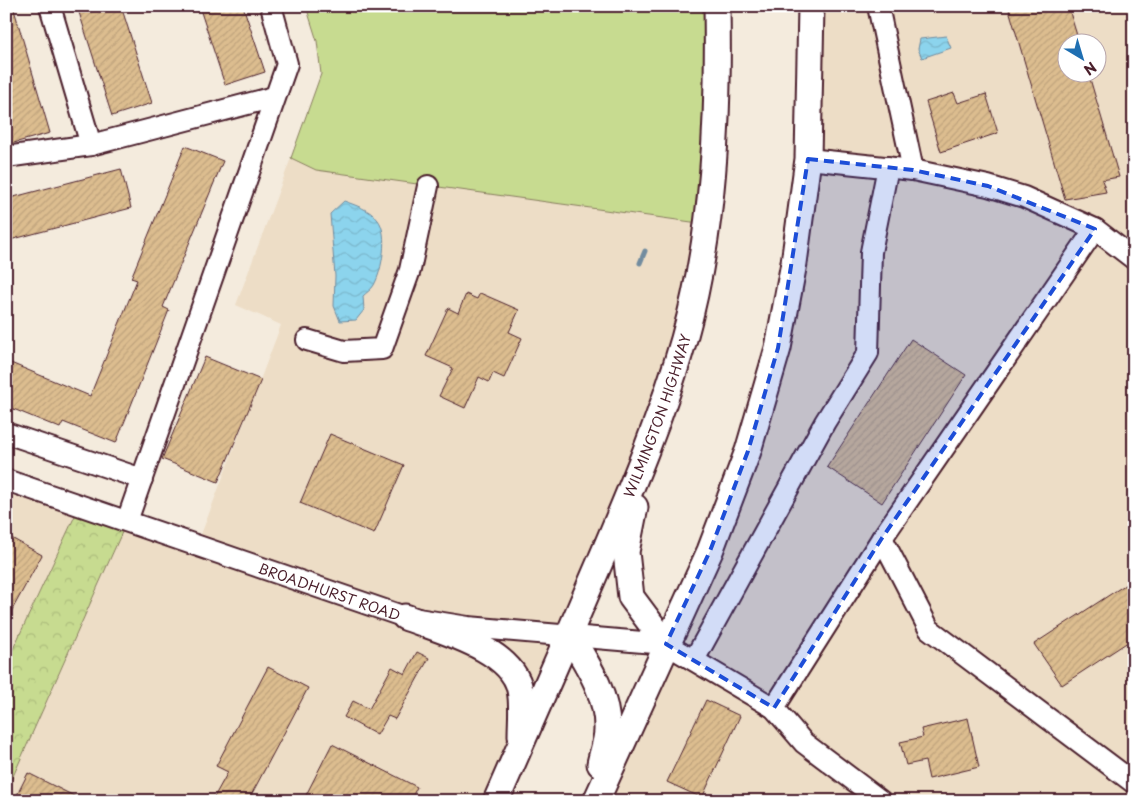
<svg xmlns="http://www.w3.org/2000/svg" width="1140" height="807" viewBox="0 0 1140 807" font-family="'Playpen Sans',sans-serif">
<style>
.built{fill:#edddc6;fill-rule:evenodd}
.green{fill:#c7db90;stroke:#887d5e}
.forest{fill:url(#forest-crowns);stroke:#887d5e}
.water{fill:url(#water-waves);stroke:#728c9f}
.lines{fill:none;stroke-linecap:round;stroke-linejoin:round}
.stream{stroke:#728c9f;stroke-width:5}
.building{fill:url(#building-hatch);stroke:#4a1f2b}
.minor-casing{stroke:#4a1f2b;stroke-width:24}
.major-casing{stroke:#4a1f2b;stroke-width:29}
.minor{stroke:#fff;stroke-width:20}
.major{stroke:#fff;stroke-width:25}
.marked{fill:#1d4ed8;fill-opacity:0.2;stroke:#1d4ed8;stroke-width:4;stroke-dasharray:10 6;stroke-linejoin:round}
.labels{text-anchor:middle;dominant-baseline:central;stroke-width:4;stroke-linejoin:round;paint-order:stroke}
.street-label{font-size:14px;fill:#4a1f2b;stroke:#fff}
</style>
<defs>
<pattern id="forest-crowns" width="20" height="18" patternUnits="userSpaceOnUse" patternTransform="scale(1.25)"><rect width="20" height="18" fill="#c7db90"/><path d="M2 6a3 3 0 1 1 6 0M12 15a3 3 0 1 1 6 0" fill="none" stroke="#acbc7c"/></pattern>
<pattern id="water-waves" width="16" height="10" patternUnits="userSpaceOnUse" patternTransform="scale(1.25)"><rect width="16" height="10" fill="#8cd4ed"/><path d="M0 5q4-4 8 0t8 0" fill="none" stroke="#7ab6cb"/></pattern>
<pattern id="building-hatch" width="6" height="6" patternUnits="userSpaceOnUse" patternTransform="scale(1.25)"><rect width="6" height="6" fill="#dcbd8f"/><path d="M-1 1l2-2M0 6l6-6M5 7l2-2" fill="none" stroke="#bea27c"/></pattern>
</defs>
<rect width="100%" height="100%" fill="#f4ebdd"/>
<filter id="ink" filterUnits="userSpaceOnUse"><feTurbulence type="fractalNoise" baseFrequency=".02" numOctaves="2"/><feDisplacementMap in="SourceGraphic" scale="10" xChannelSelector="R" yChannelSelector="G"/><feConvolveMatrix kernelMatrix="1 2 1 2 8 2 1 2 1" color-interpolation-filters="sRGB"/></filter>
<g filter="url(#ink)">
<g class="built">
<path d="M811 6H1134V801H596L666 644 778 348ZM1068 42H1098V72H1068Z"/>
<polygon points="291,158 316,170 706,224 684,338 496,801 6,801 6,792 127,521 197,545 281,325 236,305"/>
<polygon points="6,480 80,505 6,664"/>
</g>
<polygon class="green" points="306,6 717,6 706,224 316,170 291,158 321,74 317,41"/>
<polygon class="forest" points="80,505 127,521 6,792 6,664"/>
<g class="water">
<polygon points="946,36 951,48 922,58 918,49 920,39"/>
<path d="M344 201C355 205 371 210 378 220 389 234 382 271 374 285 372 289 366 293 363 296L364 310 356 320 340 321 334 306 335 276 330 214Z"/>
</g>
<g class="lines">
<polyline class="stream" points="640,263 645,251"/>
</g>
<g class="building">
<polygon points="6,6 13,6 50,133 10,144 6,132"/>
<polygon points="77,6 121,6 152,103 112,116"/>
<polygon points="199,6 243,6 265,72 225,85"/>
<polygon points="1008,6 1068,6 1079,42 1068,42 1068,72 1088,72 1119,177 1102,180 1106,192 1065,199"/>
<polygon points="954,93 958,103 986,94 998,133 941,152 926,102"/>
<polygon points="185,146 223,161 163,307 169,310 116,443 63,422 60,428 6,406 6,361 90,396 137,280 131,278"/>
<polygon points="121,169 131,208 6,241 6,199"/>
<polygon points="480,293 519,310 509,332 522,338 504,378 493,373 489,382 479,377 465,408 439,396 453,368 426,356 448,308 458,313 466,294 477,299"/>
<polygon points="911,339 966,375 882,503 827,467"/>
<polygon points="205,357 261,380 218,482 162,459"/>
<polygon points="330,434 404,465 374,534 300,503"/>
<polygon points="6,535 42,555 6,621"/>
<polygon points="1134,579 1134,638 1062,685 1034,644"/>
<polygon points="417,652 429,658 395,719 388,716 377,735 344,717 353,701 369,709 392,667 405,674"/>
<polygon points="268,667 308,688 248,801 212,801 228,772 216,766"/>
<polygon points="706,700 740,716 702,798 667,782"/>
<polygon points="968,718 979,767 929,779 925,761 906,765 900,742 923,737 921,729"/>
<polygon points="332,744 417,787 410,801 303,801"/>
<polygon points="28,773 84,801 14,801"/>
</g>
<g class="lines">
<g class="minor-casing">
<g id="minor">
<polyline points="50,6 91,145"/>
<polyline points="878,6 913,170"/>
<polyline points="6,157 91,145 274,97"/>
<polyline points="808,159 913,170 988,186 1024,197 1095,229 1134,259"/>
<polyline points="307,340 344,351 382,349 410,270 428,186"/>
<polyline points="6,433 142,479"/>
<path id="s1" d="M6 480 405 617 468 627 666 644 774 708 804 743 881 801"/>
<polyline points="127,521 287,64 271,6"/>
<polyline points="882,538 929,629 1134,783"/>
<polyline points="694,660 825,422 868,353 871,252 888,167"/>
<polyline points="774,708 882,538 1095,229"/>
</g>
</g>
<g class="major-casing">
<g id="major">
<polyline points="635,507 626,552 631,597 666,644"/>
<path d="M405 617C439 630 513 649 520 690 523 704 521 721 521 736"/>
<path d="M569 634C587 664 608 694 607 730 607 741 602 753 600 764"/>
<path id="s2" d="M496 801C531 721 566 642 600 562 631 489 662 416 684 339 714 232 719 117 717 6"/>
<polyline points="596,801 710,551 748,451 778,348 794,263 808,159 811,6"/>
</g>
</g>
<use href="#minor" class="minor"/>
<use href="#major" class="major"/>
</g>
</g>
<path class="marked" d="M808 159 913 170 988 186 1095 229 882 538 774 708 666 644 710 551 748 451 778 348Z"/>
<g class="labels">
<g class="street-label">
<text stroke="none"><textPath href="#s2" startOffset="418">WILMINGTON HIGHWAY</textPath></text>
<text stroke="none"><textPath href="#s1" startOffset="342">BROADHURST ROAD</textPath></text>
</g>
</g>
<rect width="1140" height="807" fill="none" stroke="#fff" stroke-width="25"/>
<rect x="12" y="12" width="1115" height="782" fill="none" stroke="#4a1f2b" stroke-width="2" filter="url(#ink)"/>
<g transform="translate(1082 58) rotate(142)"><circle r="24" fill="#ffffff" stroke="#b7a5aa"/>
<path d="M0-4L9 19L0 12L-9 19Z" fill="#1f6fb2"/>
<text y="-8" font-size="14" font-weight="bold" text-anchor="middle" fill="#4a1f2b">N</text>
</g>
</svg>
